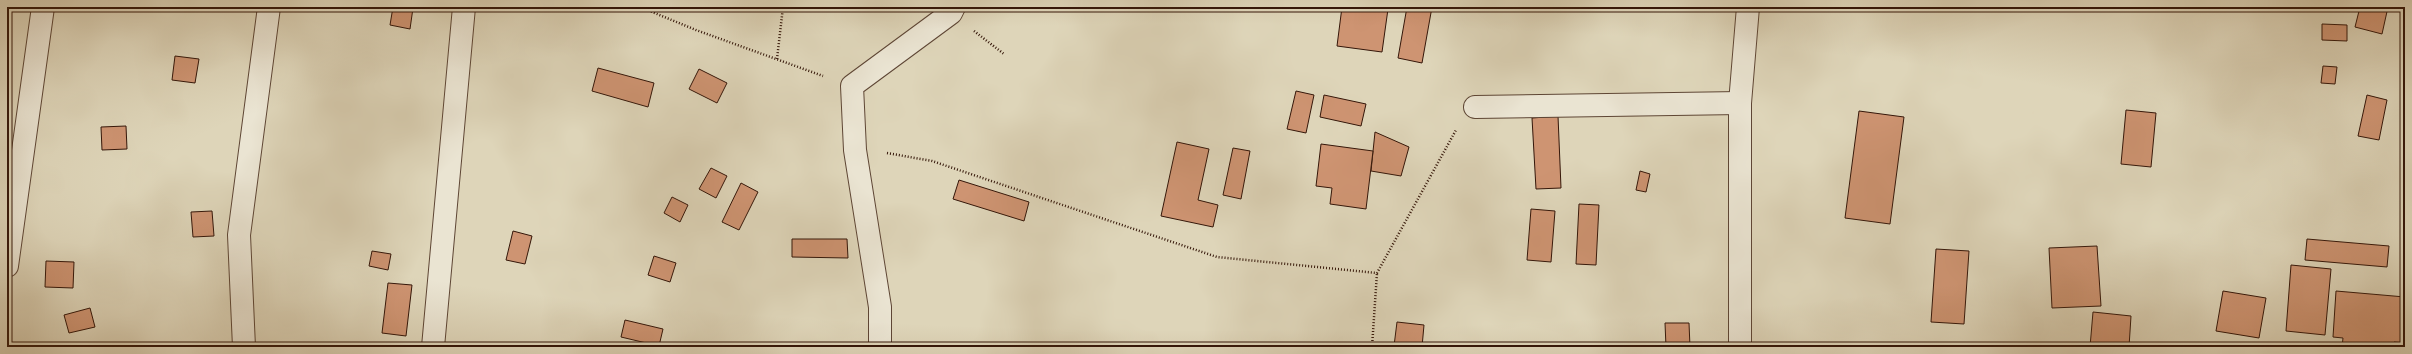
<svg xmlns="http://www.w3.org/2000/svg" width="2412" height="354" viewBox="0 0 2412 354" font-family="'IM FELL DW Pica',serif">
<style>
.building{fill:#ce9472;stroke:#341609}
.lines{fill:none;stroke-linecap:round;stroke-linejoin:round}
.minor-casing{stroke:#5e4635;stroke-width:24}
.path{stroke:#341609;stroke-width:2.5;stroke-dasharray:1 2;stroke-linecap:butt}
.minor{stroke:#eae4d2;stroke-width:22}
</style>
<rect width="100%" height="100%" fill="#ded5b9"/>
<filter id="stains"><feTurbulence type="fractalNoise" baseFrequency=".005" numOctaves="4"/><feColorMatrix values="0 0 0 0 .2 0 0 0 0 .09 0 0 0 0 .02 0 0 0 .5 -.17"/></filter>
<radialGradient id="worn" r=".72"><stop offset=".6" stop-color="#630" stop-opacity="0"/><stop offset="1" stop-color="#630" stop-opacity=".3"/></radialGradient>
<g class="building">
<polygon points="393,7 413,8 410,29 390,25"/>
<polygon points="1342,7 1388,9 1382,52 1337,46"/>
<polygon points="1407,7 1432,7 1422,63 1398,58"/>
<polygon points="2360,7 2388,7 2382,34 2355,27"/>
<polygon points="2322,24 2347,25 2347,41 2322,40"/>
<polygon points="175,56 199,59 195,83 172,80"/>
<polygon points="2323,66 2337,67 2335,84 2321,83"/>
<polygon points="598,68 654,83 648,107 592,91"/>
<polygon points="699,69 727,83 717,103 689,89"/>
<polygon points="1296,91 1314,95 1306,133 1287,129"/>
<polygon points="1324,95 1366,104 1361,126 1320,117"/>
<polygon points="2367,95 2387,100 2379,140 2358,136"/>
<polygon points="2126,110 2156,113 2151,167 2121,164"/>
<polygon points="1859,111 1904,117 1890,224 1845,218"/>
<polygon points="1558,116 1561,188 1536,189 1532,118"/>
<polygon points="126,126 127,149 102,150 101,127"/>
<polygon points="1375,132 1409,147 1401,176 1371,171"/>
<polygon points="1177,142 1209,149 1198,200 1218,205 1213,227 1161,216"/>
<polygon points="1321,144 1373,151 1366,209 1330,204 1332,188 1316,186"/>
<polygon points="1233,148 1250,151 1241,199 1223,195"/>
<polygon points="711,168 727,176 716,198 699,189"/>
<polygon points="1640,171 1650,174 1646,192 1636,190"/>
<polygon points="959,180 1029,202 1024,221 953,199"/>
<polygon points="741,183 758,192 739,230 722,222"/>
<polygon points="672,197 688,205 680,222 664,213"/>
<polygon points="1579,204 1599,205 1596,265 1576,264"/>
<polygon points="1531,209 1555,211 1551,262 1527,260"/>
<polygon points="212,211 214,236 193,237 191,212"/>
<polygon points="513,231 532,236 525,264 506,260"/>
<polygon points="792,239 847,239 848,258 792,257"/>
<polygon points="2307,239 2389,246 2387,267 2305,260"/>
<polygon points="2097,246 2101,306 2052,308 2049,248"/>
<polygon points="1936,249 1969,251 1964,324 1931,322"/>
<polygon points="372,251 391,254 388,270 369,266"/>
<polygon points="654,256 676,263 670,282 648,275"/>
<polygon points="46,261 74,262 73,288 45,287"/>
<polygon points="2291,265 2331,269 2325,335 2286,331"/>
<polygon points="388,283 412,285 406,336 382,333"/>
<polygon points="2223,291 2266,298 2259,338 2216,331"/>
<polygon points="2336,291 2405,297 2405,343 2394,342 2394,347 2342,347 2343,338 2333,337"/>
<polygon points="90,308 95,327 69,333 64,315"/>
<polygon points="2093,312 2131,316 2129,347 2090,347"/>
<polygon points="625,320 663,329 659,346 621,337"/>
<polygon points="1397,322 1424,325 1422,347 1394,346"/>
<polygon points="1665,323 1689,323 1690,347 1666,347"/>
</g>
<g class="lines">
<g class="minor-casing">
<g id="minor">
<polyline points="1475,107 1740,103"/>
<polyline points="7,266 43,7"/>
<polyline points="244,347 239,235 269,7"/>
<polyline points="433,347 464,7"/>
<polyline points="880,347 880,307 855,150 852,86 951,13 954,7"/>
<polyline points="1740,347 1740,103 1748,7"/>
</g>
</g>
<g class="path">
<polyline points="640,7 696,30 823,76"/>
<polyline points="974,31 1004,54"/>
<polyline points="777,59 783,7"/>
<polyline points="887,153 932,161 1217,257 1377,273 1456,130"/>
<polyline points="1372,347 1377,273"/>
</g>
<use href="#minor" class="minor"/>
</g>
<rect width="2412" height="354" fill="none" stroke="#ded5b9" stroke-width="24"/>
<rect x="8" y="8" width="2396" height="338" fill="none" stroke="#341609" stroke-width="2"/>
<rect x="12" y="12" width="2388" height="330" fill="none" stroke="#341609"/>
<rect width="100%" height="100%" filter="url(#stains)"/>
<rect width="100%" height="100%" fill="url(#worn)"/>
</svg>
